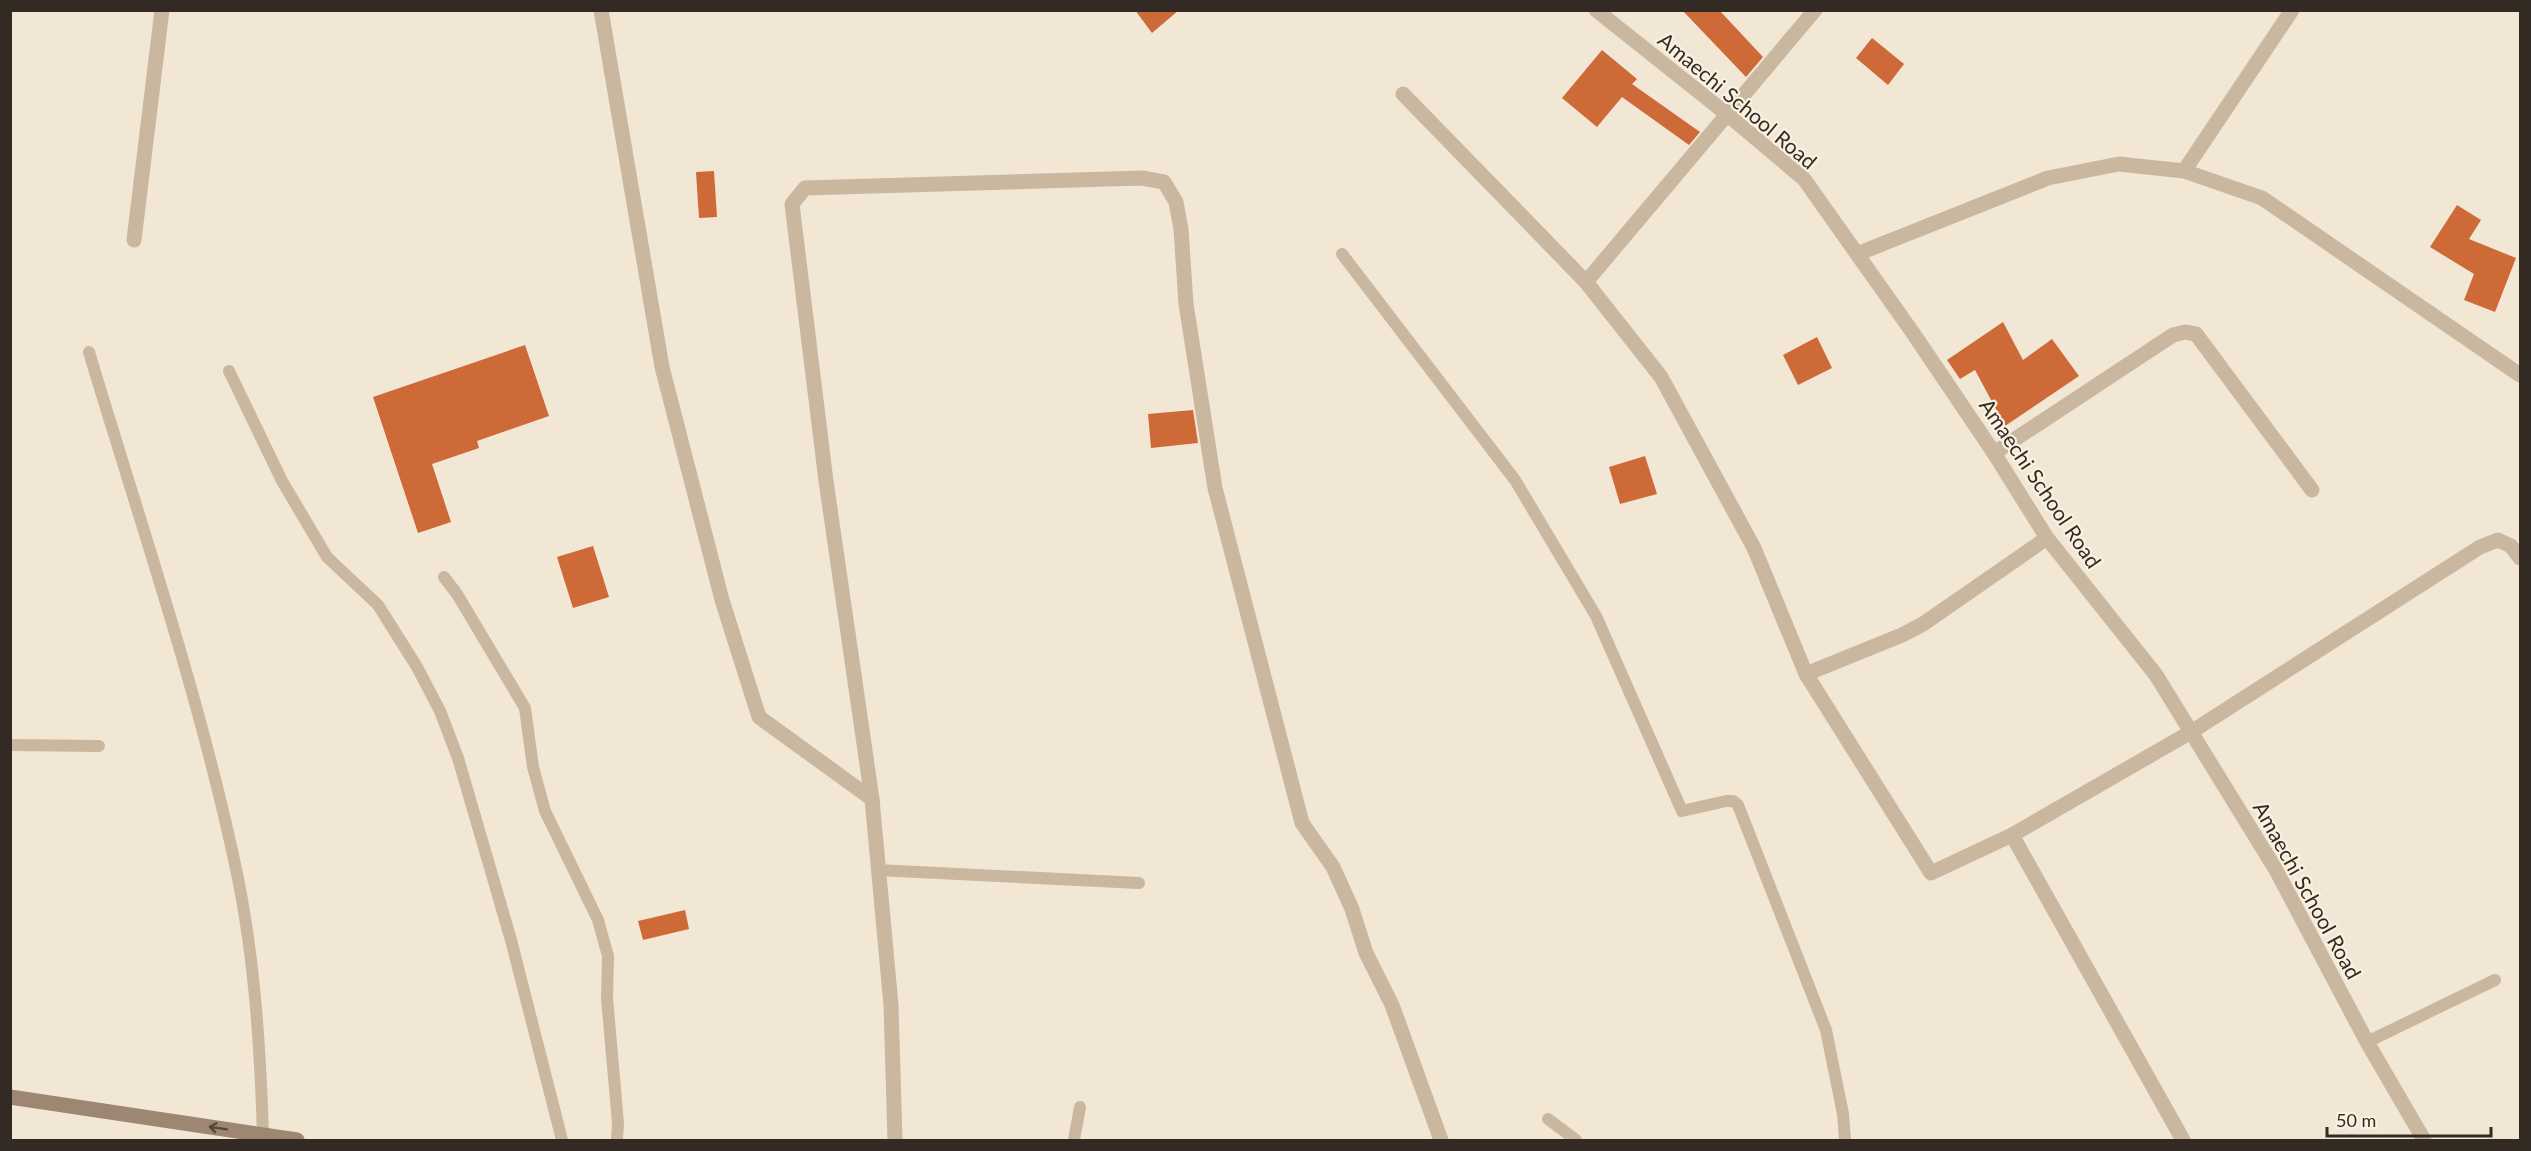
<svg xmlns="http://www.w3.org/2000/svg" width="2531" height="1151" viewBox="0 0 2531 1151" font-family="Lato,sans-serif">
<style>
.building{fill:#cd6a37}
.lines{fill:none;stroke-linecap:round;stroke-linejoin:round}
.service{stroke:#cab7a0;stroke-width:12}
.minor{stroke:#cab7a0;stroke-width:15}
.secondary{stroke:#9d8672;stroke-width:15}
.oneway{stroke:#53463b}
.labels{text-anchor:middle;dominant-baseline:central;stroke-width:4.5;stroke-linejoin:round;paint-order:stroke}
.street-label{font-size:21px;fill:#332a24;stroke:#faf1e1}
</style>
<rect width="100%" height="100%" fill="#f2e7d5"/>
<g class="building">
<polygon points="1135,10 1179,10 1152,33"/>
<polygon points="1682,10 1719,10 1763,57 1746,77"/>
<polygon points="1872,38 1904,64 1888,85 1856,58"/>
<polygon points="1602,50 1637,79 1632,84 1700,132 1689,145 1622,97 1597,127 1562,98"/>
<polygon points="714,171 717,217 699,218 696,172"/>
<polygon points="2457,205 2481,220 2469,239 2516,258 2495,312 2464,300 2474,274 2430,247"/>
<polygon points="2003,322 2023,360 2052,339 2079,376 2005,426 1975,370 1960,379 1947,360"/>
<polygon points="1817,337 1832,368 1798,385 1783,355"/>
<polygon points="525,345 549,416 477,441 479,448 432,464 451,522 418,533 373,397"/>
<polygon points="1193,410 1198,443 1151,448 1148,414"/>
<polygon points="1645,456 1657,494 1620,504 1609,467"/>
<polygon points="593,546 609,597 573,608 557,557"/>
<polygon points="685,910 689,929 643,940 638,921"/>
</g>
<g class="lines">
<g class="service">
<polyline points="1342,254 1515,480 1596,616 1682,811 1726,801 1733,801 1738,805 1826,1030 1843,1114 1845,1140"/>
<path d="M89 352C139 519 196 685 233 855 254 947 260 1042 263 1135"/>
<polyline points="229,371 282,481 327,557 378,605 417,667 440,711 458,758 511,940 562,1140"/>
<polyline points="444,577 457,594 525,708 533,767 545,811 598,920 608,956 607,998 618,1123 617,1140"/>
<polyline points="10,745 99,746"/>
<polyline points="878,870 1139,883"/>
<polyline points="2367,1042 2495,980"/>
<polyline points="1548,1119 1576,1140"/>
<polyline points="1074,1140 1080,1107"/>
</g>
<g class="minor">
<polyline points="601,10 662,367 722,600 759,717 872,799"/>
<polyline points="1596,10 1728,115 1804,179 1913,333 1994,453 2047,538 2156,675 2276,870 2367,1042 2424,1140"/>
<polyline points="1403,94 1586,282 1661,377 1754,548 1806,674 1931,873 2012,835 2191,732 2480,547 2498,540 2511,546 2520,558"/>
<polyline points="2184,171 2292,10"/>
<polyline points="134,240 162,10"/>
<polyline points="1857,254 2048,178 2119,164 2184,171 2262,198 2520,375"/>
<polyline points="1586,282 1815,10"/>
<polyline points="1994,453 2173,335 2185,332 2196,334 2312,490"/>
<polyline points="1806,674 1902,635 1923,624 2047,538"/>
<polyline points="2012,835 2183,1140"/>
<polyline points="895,1140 891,1005 872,799 826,481 792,204 805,188 1142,178 1164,182 1176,202 1181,229 1186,304 1215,488 1302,823 1333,867 1352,909 1366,953 1392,1005 1441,1140"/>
</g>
<polyline class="secondary" points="10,1097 297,1140"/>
</g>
<defs><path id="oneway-shaft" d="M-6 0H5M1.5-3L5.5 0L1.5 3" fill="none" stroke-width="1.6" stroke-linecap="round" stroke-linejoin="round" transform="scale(1.5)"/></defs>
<use class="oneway" href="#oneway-shaft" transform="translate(218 1128) rotate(-171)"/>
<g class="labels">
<g class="street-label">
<text transform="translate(1738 100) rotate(40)">Amaechi School Road</text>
<text transform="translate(2041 483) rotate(56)">Amaechi School Road</text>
<text transform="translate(2308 890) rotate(61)">Amaechi School Road</text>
</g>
</g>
<rect width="2531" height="1151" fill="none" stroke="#332a24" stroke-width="24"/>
<path d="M2327 1127v9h164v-9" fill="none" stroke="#332a24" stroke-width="3"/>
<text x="2336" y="1127" font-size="18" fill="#332a24" stroke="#faf1e1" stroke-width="4.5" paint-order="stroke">50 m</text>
</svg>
